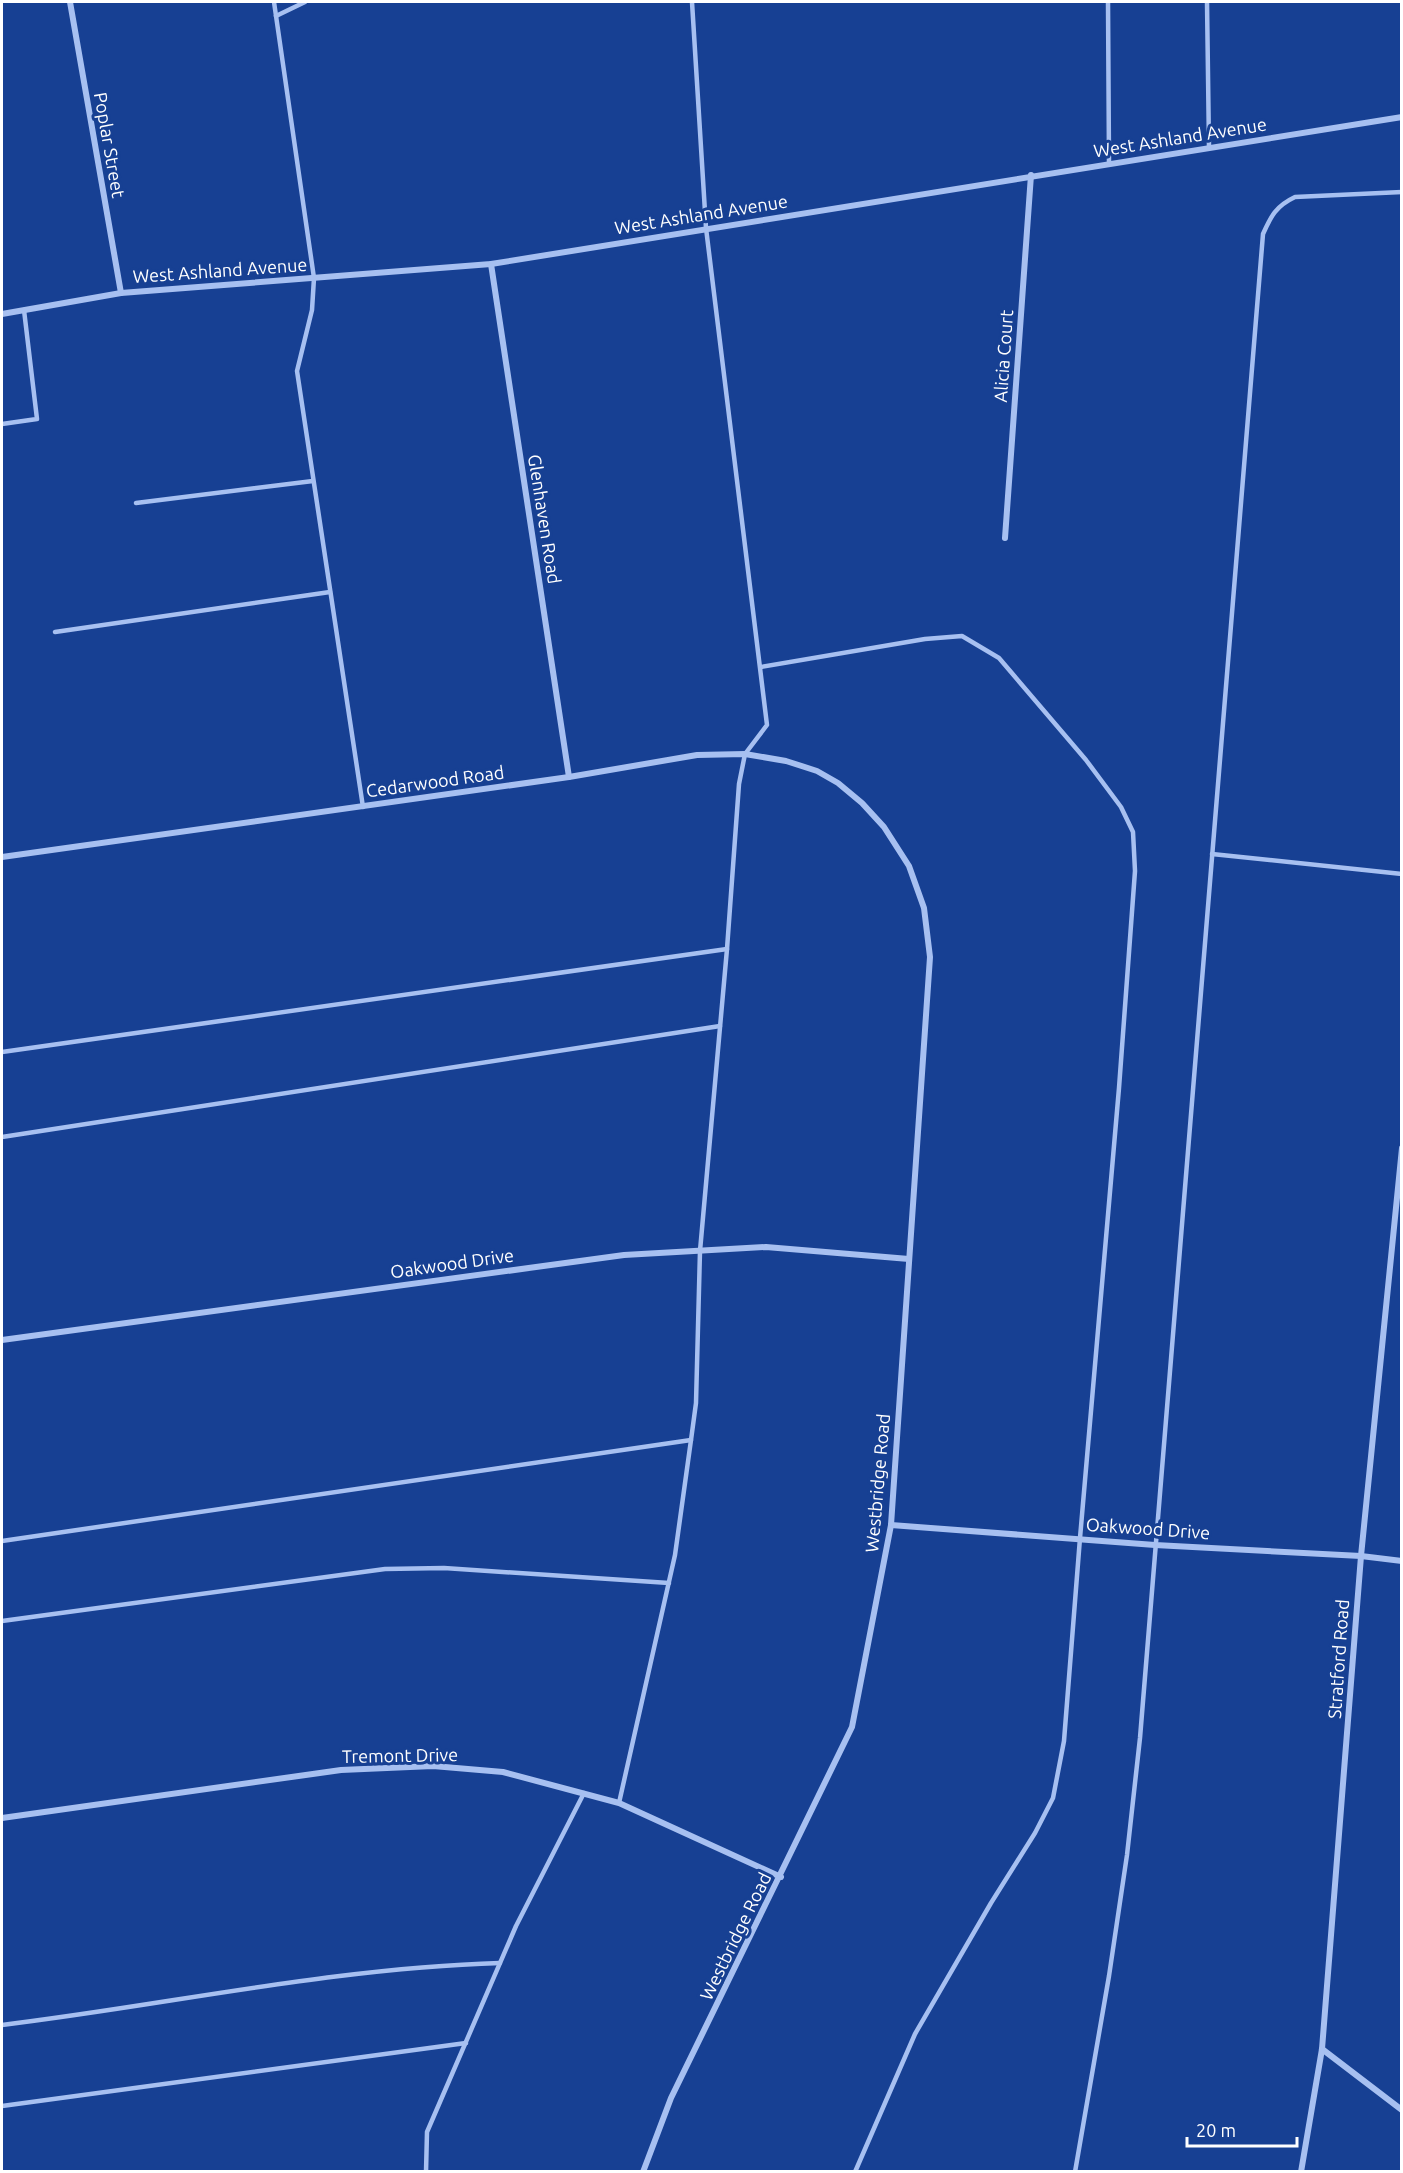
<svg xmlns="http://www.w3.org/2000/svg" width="1403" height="2173" viewBox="0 0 1403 2173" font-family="Ubuntu,sans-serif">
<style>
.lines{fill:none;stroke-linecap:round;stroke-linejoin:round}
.service{stroke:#a7c0f1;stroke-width:4.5}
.minor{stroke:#a7c0f1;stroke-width:6}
.labels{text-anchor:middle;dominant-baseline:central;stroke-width:6;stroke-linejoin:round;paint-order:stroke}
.street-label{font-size:18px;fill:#fff;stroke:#174093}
</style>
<rect width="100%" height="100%" fill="#174093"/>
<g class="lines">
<g class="service">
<polyline points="274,2 314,278 312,310 297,371 363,807"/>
<polyline points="1108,2 1109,163"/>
<polyline points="1207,2 1209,147"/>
<polyline points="276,16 305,2"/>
<polyline points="2,424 37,419 24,310"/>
<polyline points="136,503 313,481"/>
<polyline points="55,632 330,592"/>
<polyline points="761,667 925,639 962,636 999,658 1086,760 1121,807 1133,832 1135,871 1119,1088 1080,1538 1064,1741 1053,1798 1035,1833 991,1903 915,2034 855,2172"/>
<polyline points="1212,854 1402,874"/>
<polyline points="2,1052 727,949"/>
<polyline points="2,1137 720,1026"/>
<polyline points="2,1541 691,1440"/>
<polyline points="2,1621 385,1569 444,1568 669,1583"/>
<polyline points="619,1803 675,1555 691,1440 696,1403 700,1251 727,949 739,784 745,754 767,725 706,228 692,2"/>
<path d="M2 2025C167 2005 332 1968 500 1963"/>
<polyline points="2,2106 466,2043"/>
<polyline points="426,2172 427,2132 516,1926 584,1793"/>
<path d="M1075 2172 1109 1976 1127 1855 1140 1738 1263 234C1271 216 1276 206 1295 197L1402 192"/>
</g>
<g class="minor">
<polyline points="70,2 121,293"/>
<polyline points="491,264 569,777"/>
<polyline points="2,314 121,293 491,264 1402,117"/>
<polyline points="1005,538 1031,175"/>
<polyline points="2,857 569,777 697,755 745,754 786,761 817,771 838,783 862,803 884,827 909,866 924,908 930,957 891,1525 852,1727 671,2098 643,2172"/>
<polyline points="2,1340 624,1255 766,1247 909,1259"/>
<polyline points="891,1525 1155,1545 1361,1556 1402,1561"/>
<polyline points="2,1818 341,1770 433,1766 503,1772 619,1803 781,1877"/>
<polyline points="1322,2049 1402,2110"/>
<polyline points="1301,2172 1322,2049 1361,1556 1402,1148"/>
</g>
</g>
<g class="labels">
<g class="street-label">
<text transform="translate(1180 137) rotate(-9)">West Ashland Avenue</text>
<text transform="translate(110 145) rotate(80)">Poplar Street</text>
<text transform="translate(701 214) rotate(-9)">West Ashland Avenue</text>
<text transform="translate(220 270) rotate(-4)">West Ashland Avenue</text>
<text transform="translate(1003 356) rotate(-86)">Alicia Court</text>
<text transform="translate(545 519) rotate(81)">Glenhaven Road</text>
<text transform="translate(435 781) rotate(-8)">Cedarwood Road</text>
<text transform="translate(452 1263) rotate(-8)">Oakwood Drive</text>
<text transform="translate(877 1483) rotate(-85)">Westbridge Road</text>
<text transform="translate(1148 1528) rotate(4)">Oakwood Drive</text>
<text transform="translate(1338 1659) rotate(-86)">Stratford Road</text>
<text transform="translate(400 1755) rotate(-1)">Tremont Drive</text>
<text transform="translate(735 1936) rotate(-64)">Westbridge Road</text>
</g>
</g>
<rect width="1403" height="2173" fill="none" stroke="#ffffff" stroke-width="6"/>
<path d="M1187 2137v9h110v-9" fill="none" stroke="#ffffff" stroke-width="3"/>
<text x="1196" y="2137" font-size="18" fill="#ffffff" stroke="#174093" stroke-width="4.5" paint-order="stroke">20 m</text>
</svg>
